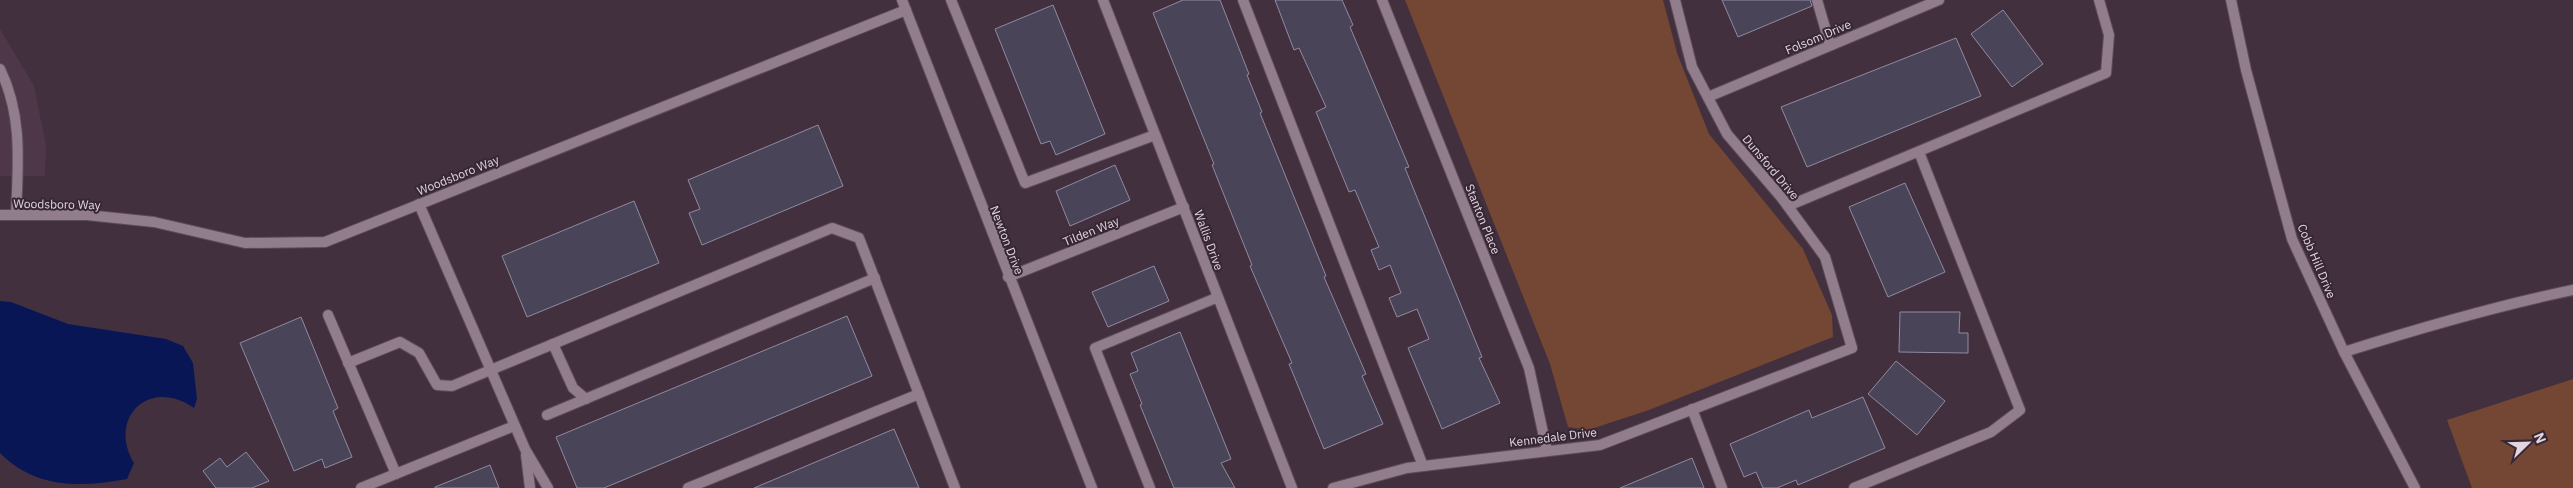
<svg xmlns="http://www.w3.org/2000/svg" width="2573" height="488" viewBox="0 0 2573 488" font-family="'IBM Plex Sans',sans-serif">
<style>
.built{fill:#4f374a}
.green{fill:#744634}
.water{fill:#081656}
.building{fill:#4a4458;stroke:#918aa1}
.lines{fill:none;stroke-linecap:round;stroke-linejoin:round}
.service-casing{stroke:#5c4c59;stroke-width:12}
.minor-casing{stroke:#5c4c59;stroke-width:12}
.tertiary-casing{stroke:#5c4c59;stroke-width:12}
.service{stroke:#927d8d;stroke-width:10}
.minor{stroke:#927d8d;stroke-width:10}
.tertiary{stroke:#927d8d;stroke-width:10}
.labels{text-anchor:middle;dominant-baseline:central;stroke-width:4;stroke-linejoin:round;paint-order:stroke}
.street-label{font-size:12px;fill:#e1d5de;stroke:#372634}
</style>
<rect width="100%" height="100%" fill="#42303e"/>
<polygon class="built" points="0,29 34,86 46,146 45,176 0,176"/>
<g class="green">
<polygon points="1405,0 1663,0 1677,53 1709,134 1803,249 1832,315 1833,337 1649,410 1588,430 1568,427 1550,364"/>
<polygon points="2573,379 2573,488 2472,488 2447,420"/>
</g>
<path class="water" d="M0 301 11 302 68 324 166 339 183 346 193 363 197 399 194 408C151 377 107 416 134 463L127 479C78 488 35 488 0 453Z"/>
<g class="building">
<polygon points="1183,0 1220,0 1249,74 1247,75 1262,112 1260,113 1326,276 1324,277 1366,374 1362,376 1383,424 1324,449 1289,364 1292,363 1250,266 1252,265 1212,165 1214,164 1153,13"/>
<polygon points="1275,0 1342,0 1353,25 1350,27 1409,167 1405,168 1482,357 1479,358 1500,403 1442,429 1408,348 1429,339 1417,309 1397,317 1389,298 1401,293 1390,265 1379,270 1371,250 1379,247 1355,190 1349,192 1316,112 1326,107 1299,48 1294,50"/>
<polygon points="1722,0 1810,0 1812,6 1738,37"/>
<polygon points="1053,5 1105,134 1056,155 1050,141 1041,144 995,29"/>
<polygon points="2003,10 2043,64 2012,87 1971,34"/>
<polygon points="1956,38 1981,96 1807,167 1781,107"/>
<polygon points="818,125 843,186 702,245 689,213 700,209 688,180"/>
<polygon points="1115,165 1130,200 1070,226 1056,191"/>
<polygon points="1905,183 1945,272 1888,297 1849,207"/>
<polygon points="634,201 659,263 527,317 502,256"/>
<polygon points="1154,266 1169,301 1108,327 1092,292"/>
<polygon points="1900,312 1960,312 1959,333 1968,333 1968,353 1899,352"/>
<polygon points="847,316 872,376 604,488 577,488 556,437"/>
<polygon points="301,317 338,408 333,411 352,457 325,468 322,459 294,471 240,343"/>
<polygon points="1180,332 1231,459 1221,463 1235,488 1174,488 1140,405 1142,404 1130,374 1138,371 1131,353"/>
<polygon points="1896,361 1945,401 1917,435 1868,394"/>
<polygon points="1863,397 1885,448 1798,485 1796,480 1777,488 1763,488 1756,472 1744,477 1730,444 1809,410 1812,418"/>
<polygon points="894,429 919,488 754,488"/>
<polygon points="246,452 269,481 252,488 216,488 203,471 220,458 227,467"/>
<polygon points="1692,458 1704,488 1620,488"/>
<polygon points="490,465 499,488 435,488 435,487"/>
</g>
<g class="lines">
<g class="service-casing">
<g id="service">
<polyline points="951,0 1025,183 1155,135"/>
<polyline points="1243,0 1423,466"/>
<polyline points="1817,0 1830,45"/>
<path d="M0 69C23 116 18 164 16 215"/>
<polyline points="419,204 525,449 548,488"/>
<polyline points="1788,206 2106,73 2109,35 2099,0"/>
<polyline points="328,315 396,474"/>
<polyline points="553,344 573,388 586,399"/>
<path d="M2344 352C2420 328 2495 306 2573 290"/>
<polyline points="348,363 400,342 419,353 437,385 452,386 832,228 859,238 955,488"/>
<polyline points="1692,409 1722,488"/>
<polyline points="547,415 875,278"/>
<polyline points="526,455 530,488"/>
<polyline points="361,488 514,426"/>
<polyline points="688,488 919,394"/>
<polyline points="1150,488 1095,348 1216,298"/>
<polyline points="1854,488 1991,432 2020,410 1919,152"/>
</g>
</g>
<g class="minor-casing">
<g id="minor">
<polyline points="902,0 1092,488"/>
<polyline points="1103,0 1292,488"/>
<polyline points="1382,0 1529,368 1547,451"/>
<polyline points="1708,97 1939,0"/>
<polyline points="0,215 87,215 154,222 245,243 325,242 906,10"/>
<polyline points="1008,277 1184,207"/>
<polyline points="1333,488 1407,468 1600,445 1852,348 1825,257 1781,197 1727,134 1692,67 1675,0"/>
</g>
</g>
<g class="tertiary-casing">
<polyline id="tertiary" points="2231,0 2246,70 2292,239 2344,352 2415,488"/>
</g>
<use href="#service" class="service"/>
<use href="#minor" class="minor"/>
<use href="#tertiary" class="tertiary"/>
</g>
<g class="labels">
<g class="street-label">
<text transform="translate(1818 37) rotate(-23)">Folsom Drive</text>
<text transform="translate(1771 167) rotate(50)">Dunsford Drive</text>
<text transform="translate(458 175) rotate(-22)">Woodsboro Way</text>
<text transform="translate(57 204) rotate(1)">Woodsboro Way</text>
<text transform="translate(1483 219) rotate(68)">Stanton Place</text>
<text transform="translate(1091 231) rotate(-22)">Tilden Way</text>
<text transform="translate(1007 240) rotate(69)">Newton Drive</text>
<text transform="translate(1209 240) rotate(70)">Wallis Drive</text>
<text transform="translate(2317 261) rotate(67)">Cobb Hill Drive</text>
<text transform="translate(1553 437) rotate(-7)">Kennedale Drive</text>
</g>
</g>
<g transform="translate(2528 443) rotate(67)" stroke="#372634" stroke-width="4" paint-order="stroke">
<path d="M0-4L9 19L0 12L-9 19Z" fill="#e1d5de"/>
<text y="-8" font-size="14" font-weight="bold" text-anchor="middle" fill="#e1d5de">N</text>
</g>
</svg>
